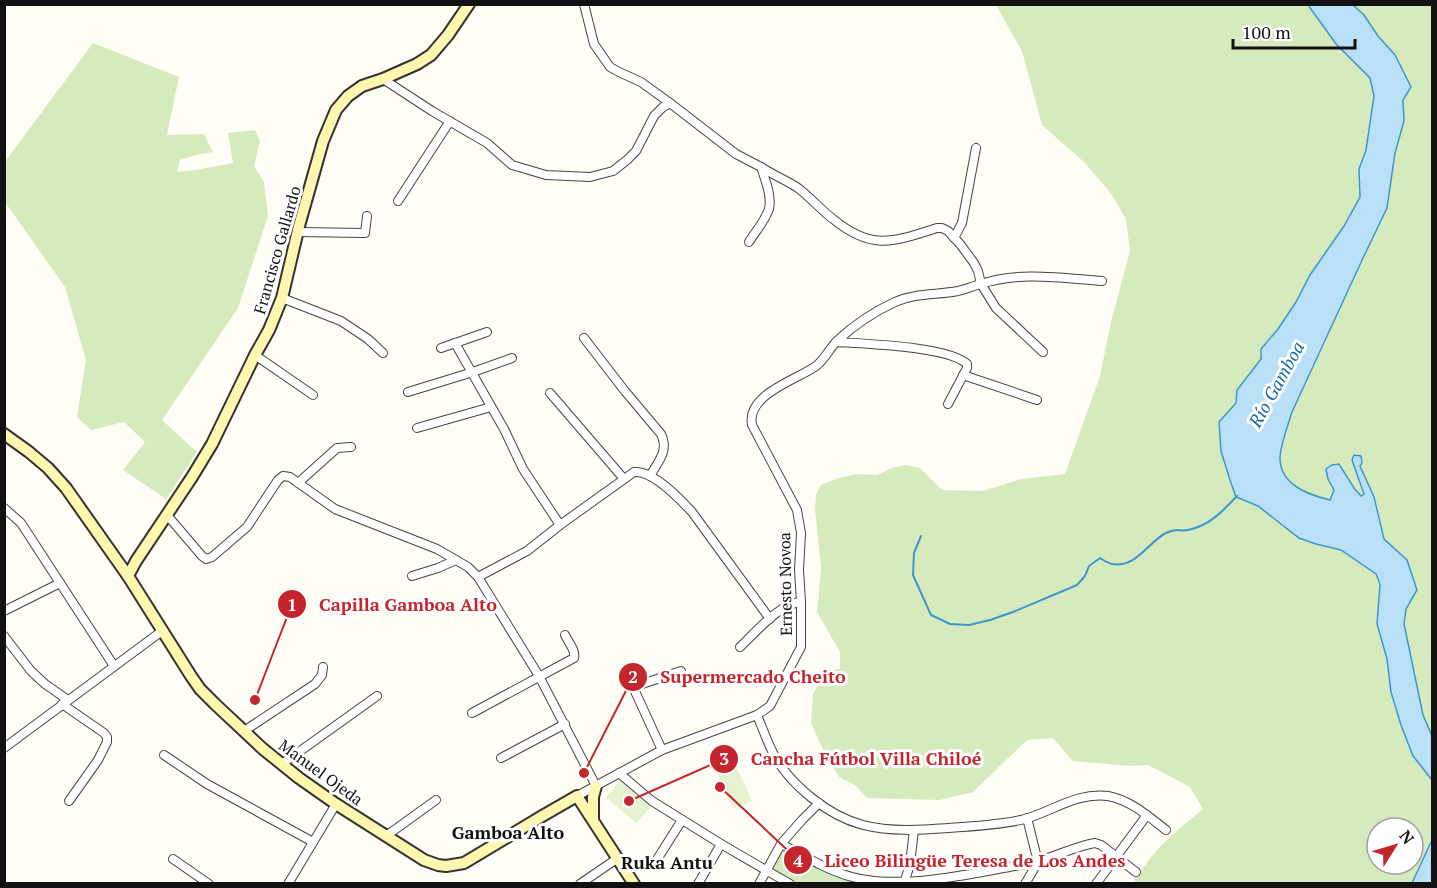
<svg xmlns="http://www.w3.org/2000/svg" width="1437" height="888" viewBox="0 0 1437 888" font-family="'PT Serif',serif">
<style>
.green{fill:#d5ebbd;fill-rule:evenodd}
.pitch{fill:#e6f2cf}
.water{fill:#b9e0f7;stroke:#3f96cf;stroke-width:1.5}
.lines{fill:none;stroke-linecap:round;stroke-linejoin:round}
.stream{stroke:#3f96cf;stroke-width:2}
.street-casing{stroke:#444;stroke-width:10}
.secondary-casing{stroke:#333;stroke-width:14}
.street{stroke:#fff;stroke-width:8}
.secondary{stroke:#fff6b0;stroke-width:10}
.labels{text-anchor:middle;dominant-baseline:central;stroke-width:6;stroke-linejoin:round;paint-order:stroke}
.street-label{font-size:16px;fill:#111;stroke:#fff}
.water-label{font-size:18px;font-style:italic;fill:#1768a6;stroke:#fff}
.neighbourhood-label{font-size:18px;font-weight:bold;fill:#111;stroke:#fff}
.leader{fill:none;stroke:#c4262e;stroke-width:2}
.callout-dot{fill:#c4262e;stroke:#fff;stroke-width:2}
.mark-label{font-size:18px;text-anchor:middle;font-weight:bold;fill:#fff}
.callout-label{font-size:18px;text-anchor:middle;font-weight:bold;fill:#c4262e;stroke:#fff;stroke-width:6;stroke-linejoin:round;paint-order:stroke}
</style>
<rect width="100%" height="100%" fill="#fffdf5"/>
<g class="green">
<path d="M996 5H1308L1336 44 1370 78 1374 96 1366 150 1359 169 1360 197 1344 226 1310 275 1296 302 1278 329 1261 349V359L1237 390 1236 403 1219 422 1221 451 1230 480 1237 497 1258 506 1299 538 1316 544 1341 550 1376 574 1380 584 1377 624 1387 659 1391 692 1401 725 1413 756 1432 780V840L1412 883H1134C1151 851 1175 832 1203 809L1190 787 1148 765 1130 766 1073 761 1053 738 1027 740 973 792 940 800 867 798 855 785 839 777 823 749 811 723 813 694 827 670 840 669V652L817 612 821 568 815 509 816 495 821 485 839 478 857 474 877 475 892 468 905 465 920 468 942 490 983 491 1021 479 1065 474 1100 376 1111 322 1130 251 1126 219 1112 195 1085 163 1042 125 1022 51ZM1377 828H1413V864H1377Z"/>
<path d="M1353 5H1432V736L1423 715 1404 624 1406 609 1417 589 1407 560 1384 539 1374 497 1360 466 1362 463 1361 456 1354 455 1352 460 1365 494 1361 496 1354 488 1339 464 1332 465 1326 469 1328 479 1334 490 1331 500C1309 495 1280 486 1280 458 1280 447 1289 424 1292 412L1363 258 1387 208 1395 153 1404 121 1403 100 1411 87 1395 55 1378 36 1364 15Z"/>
<polygon points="93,43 179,77 167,135 204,134 213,152 200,154 180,160 177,172 196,170 233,163 228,133 255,130 260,141 254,166 264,182 268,216 238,308 162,420 197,452 166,499 123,470 145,442 124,422 91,430 77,417 86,360 65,287 5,202 4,163"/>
<polygon points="782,845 827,870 900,883 793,883 769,869"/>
</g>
<g class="pitch">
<polygon points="736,766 752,801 733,809 718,775"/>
<polygon points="622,779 652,806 636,823 606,797"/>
</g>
<g class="water">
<path d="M1308 5H1353L1364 15 1378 36 1395 55 1411 87 1403 100 1404 121 1395 153 1387 208 1363 258 1292 412C1288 425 1280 446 1280 458 1280 485 1309 495 1330 500L1334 490 1328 479 1326 469 1332 465 1339 464 1354 488 1361 496 1364 494 1352 460 1354 455 1361 456 1362 463 1360 466 1374 497 1384 539 1407 560 1417 590 1406 609 1404 624 1423 715 1432 736V780L1413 756 1401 725 1391 692 1387 659 1377 624 1380 584 1376 574 1341 550 1316 544 1299 538 1258 506 1236 497 1230 480 1221 451 1219 422 1236 403 1237 390 1261 359V349L1278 329 1296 302 1310 275 1344 226 1360 197 1359 169 1366 150 1374 96 1370 78 1336 44Z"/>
<polygon points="1432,840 1432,883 1412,883"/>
</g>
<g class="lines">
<path class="stream" d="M921 536 914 553 913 575 931 615 950 624 969 625 990 620 1013 612 1077 585 1085 576 1089 566 1100 558C1103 560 1108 563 1112 564 1137 568 1148 542 1166 533 1179 527 1178 532 1188 530 1209 526 1223 511 1237 496"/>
<g class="street-casing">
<g id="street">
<polyline points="584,4 594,44 610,67 619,72 641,82 670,103"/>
<path d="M383 79 432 111 487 143 512 165 546 175 590 177 613 171 627 160 636 151 654 116 663 107 670 103 736 154 761 167C765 179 772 196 769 209 765 221 755 232 749 242"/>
<polyline points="398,201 450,121"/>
<polyline points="298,232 365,233 367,216"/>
<polyline points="954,238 962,223 976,148"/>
<polyline points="282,298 341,321 368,339 383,353"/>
<path d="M584 338 624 390 661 434C669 451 659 460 650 476"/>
<path d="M836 342C864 344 948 346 967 364V368L948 404"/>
<polyline points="455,343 504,429 523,469 560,525"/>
<polyline points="441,348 487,332"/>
<path d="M1043 352 996 308 981 284C1020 271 1061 278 1102 281"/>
<polyline points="255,355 313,395"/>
<polyline points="963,375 1037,400"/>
<polyline points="408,392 473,372 512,358"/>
<polyline points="550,393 624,479"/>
<polyline points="417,428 491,407"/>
<polyline points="298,483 337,448 351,447"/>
<polyline points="4,508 21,523 114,666"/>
<polyline points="167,515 202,556 206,559 212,557 247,527 278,480 283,476 290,477 335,509 437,549 468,567 478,577 539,676 596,786"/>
<polyline points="412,576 438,568 456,560"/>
<path d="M478 577 527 551 560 525 634 472C653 470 680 499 692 512L770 619"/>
<polyline points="4,611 60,583"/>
<polyline points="4,636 31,671 45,684 68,700"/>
<path d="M740 647C755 633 780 603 801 602"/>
<polyline points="62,704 104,733 107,737 107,742 98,760 69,801"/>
<path d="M472 713 574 658C576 650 568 642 565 635"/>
<path d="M757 715C762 727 767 741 773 753 789 784 828 816 863 825 891 832 920 830 949 828 974 826 1001 825 1025 819 1053 811 1077 792 1108 796 1130 800 1148 816 1166 830"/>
<polyline points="244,731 315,684 322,675 323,667"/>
<polyline points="4,748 162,631"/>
<polyline points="662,750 633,687 681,671"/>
<polyline points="164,755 207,784 313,842"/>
<polyline points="501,758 565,724"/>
<polyline points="282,764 377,696"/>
<polyline points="619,773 652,801 721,844 790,884"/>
<path d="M577 796 662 750 757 715 770 706 801 647V602L799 570 801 533 797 510 752 425C746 394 797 380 816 366 825 359 829 349 837 341 854 325 873 312 895 302 915 293 937 295 958 291 966 289 973 286 981 284L978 271 974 263 960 244 948 231 942 228H937C893 242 872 251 833 219 821 210 810 197 798 188 786 180 773 175 761 167"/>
<polyline points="386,836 436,800"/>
<path d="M781 844C804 856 827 870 852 877 894 888 951 878 993 870 1008 867 1024 865 1038 861 1057 856 1076 846 1095 843L1101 845 1136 872"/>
<polyline points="173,859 209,884"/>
<polyline points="656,861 682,820"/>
<polyline points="288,884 336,804"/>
<polyline points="580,884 618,858"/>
<polyline points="698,884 721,844"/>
<polyline points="759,884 781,844 802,820 819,803"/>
<polyline points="904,884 910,864 914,830"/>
<polyline points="1025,884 1038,862 1027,818"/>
<polyline points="1096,884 1147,815"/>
</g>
</g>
<g class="secondary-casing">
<g id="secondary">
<polyline points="4,434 29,452 48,468 66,488 128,576 191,676 200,689 215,704 263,749 299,778 336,804 424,860 438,865 446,866 464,863 544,815 577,796 634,884"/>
<polyline points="128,576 136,561 192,477 212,444 255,355 269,330 282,298 299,226 323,141 336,110 348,96 362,86 383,79 417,64 431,55 448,35 469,4"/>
<polyline points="593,819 593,797 596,786"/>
</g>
</g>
<use href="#street" class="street"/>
<use href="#secondary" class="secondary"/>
</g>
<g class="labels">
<g class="street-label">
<text transform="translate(277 250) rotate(-74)">Francisco Gallardo</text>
<text transform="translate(785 584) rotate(-91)">Ernesto Novoa</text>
<text transform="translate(321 772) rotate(36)">Manuel Ojeda</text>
</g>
<g class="water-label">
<text transform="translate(1276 384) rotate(-61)">Río Gamboa</text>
</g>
<g class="neighbourhood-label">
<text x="508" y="832">Gamboa Alto</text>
<text x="667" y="862">Ruka Antu</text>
</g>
</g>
<path class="leader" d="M255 700L292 604M584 773L633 677M629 801L724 759M720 787L798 860"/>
<g class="callout-dot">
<circle cx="255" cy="700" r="6"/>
<circle cx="584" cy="773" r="6"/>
<circle cx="629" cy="801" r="6"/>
<circle cx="720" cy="787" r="6"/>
<circle cx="292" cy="604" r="15"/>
<circle cx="633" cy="677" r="15"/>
<circle cx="724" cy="759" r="15"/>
<circle cx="798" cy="860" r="15"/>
</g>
<g class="mark-label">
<text x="292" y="611">1</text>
<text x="633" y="683">2</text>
<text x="724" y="765">3</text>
<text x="798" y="867">4</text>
</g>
<g class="callout-label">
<text x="408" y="611">Capilla Gamboa Alto</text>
<text x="753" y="683">Supermercado Cheito</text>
<text x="866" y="765">Cancha Fútbol Villa Chiloé</text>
<text x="975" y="867">Liceo Bilingüe Teresa de Los Andes</text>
</g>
<rect width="1437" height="888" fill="none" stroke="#111111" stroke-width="12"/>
<g transform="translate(1395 846) rotate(53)"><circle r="28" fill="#ffffff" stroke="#a0a0a0" stroke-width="1.5"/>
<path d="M0-4.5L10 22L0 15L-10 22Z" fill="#c4262e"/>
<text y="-9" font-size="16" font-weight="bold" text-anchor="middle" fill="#111111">N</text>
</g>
<path d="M1233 39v9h122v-9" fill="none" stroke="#111111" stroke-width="3"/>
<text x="1242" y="39" font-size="18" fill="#111111" stroke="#ffffff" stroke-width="4.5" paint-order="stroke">100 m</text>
</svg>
